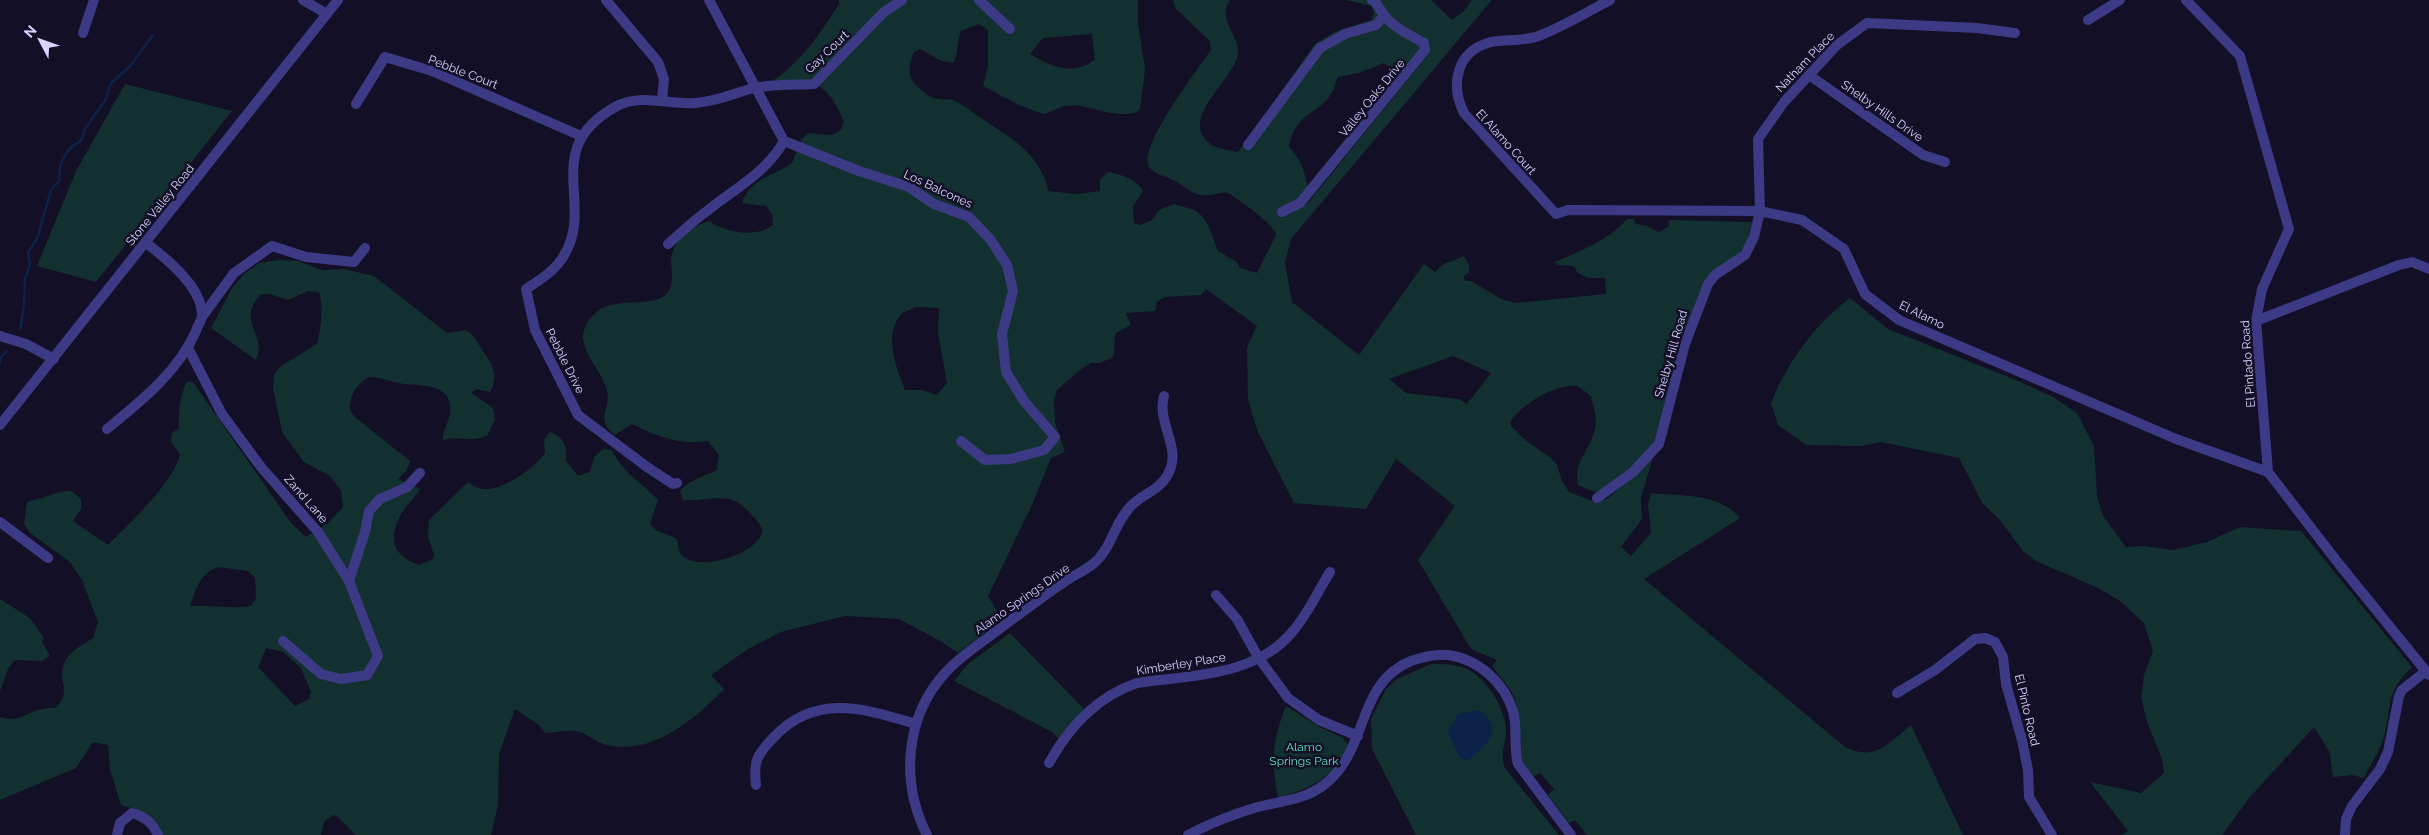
<svg xmlns="http://www.w3.org/2000/svg" width="2429" height="835" viewBox="0 0 2429 835" font-family="Raleway,sans-serif">
<style>
.green{fill:#12302f;fill-rule:evenodd}
.water{fill:#0c2248}
.lines{fill:none;stroke-linecap:round;stroke-linejoin:round}
.stream{stroke:#0c2248;stroke-width:2.5}
.minor{stroke:#3d3a85;stroke-width:10}
.labels{text-anchor:middle;dominant-baseline:central;stroke-width:5;stroke-linejoin:round;paint-order:stroke}
.street-label{font-size:12px;fill:#d9d4ff;stroke:#130f26}
.park-label{font-size:12px;fill:#5fe0c0;stroke:#130f26}
</style>
<rect width="100%" height="100%" fill="#130f26"/>
<g class="green">
<path d="M839 0H1138V24L1145 69 1140 109 1137 112C1111 120 1089 102 1065 106 1058 107 1051 113 1043 114L1019 105 983 86 988 66V30L979 24 961 31C957 42 958 52 954 63L942 61 920 49 914 52C909 63 907 75 915 84 920 90 930 98 938 99 943 100 948 99 953 100 963 104 970 111 979 117 1008 136 1041 153 1048 191L1077 194 1100 191V180L1108 172C1120 174 1138 180 1143 191L1133 206 1134 223 1140 225 1152 220 1159 210 1174 204 1195 210 1203 217 1209 227 1218 251 1237 262 1240 268 1257 273 1276 235C1274 224 1237 198 1226 192 1192 199 1200 195 1173 180 1165 176 1150 173 1148 164 1142 142 1197 70 1211 50L1210 41 1176 9 1173 0H1230C1216 20 1240 34 1238 54 1235 79 1175 120 1212 145 1218 149 1230 150 1238 152L1315 44 1337 31 1371 20 1374 13 1371 6 1346 0H1431L1452 20 1464 11 1472 0H1492L1291 239 1285 262 1292 302 1359 355 1424 264 1435 272 1442 265 1464 256 1469 265V272L1463 277 1466 281H1471L1501 299 1516 303 1606 294 1605 278H1588L1578 273 1573 266 1558 265 1555 262C1580 251 1609 240 1627 219H1634L1635 224 1644 225 1659 232 1669 226V220L1752 222 1747 243 1738 255 1712 272 1699 293 1675 362 1658 440 1620 479 1598 493 1578 485C1571 452 1609 442 1591 399L1592 397 1578 386C1557 383 1521 404 1510 422L1511 426 1525 440 1551 458 1557 465 1562 481 1569 492 1595 502 1607 499 1653 458 1641 497 1642 519 1621 547 1631 556 1651 533 1648 504 1651 493C1681 496 1720 493 1740 518L1644 579 1845 747C1876 762 1888 743 1911 725L1963 835H1587L1575 820 1569 823 1548 795 1554 789 1540 773 1534 776C1510 757 1523 728 1516 702 1512 689 1500 677 1492 666L1497 660 1471 649 1418 560 1455 506 1396 459 1366 509 1294 503 1257 430 1248 400 1247 347 1257 326 1206 289 1201 295 1165 297 1157 302 1155 311 1126 313 1131 325 1116 333C1113 341 1116 349 1113 357L1100 363H1091L1081 369 1057 390 1054 399 1055 423 1065 452 1051 458 1031 507 988 596 1002 620 958 653 942 642 899 619 845 616 781 632 748 649 711 675 724 689C695 719 652 756 607 745 597 743 589 735 580 732 569 729 556 732 545 733L539 725 515 709 499 754 498 805 491 835H356L338 817 333 815 324 822 321 835H163C156 815 140 810 121 805L110 770 108 745 93 742 76 768 0 800V717C21 725 33 706 55 708 73 692 57 682 64 664 68 651 83 645 93 638L98 622 82 580 70 562 30 533 24 524 27 502C37 500 65 489 71 491 75 493 78 497 81 499V509L73 521 108 545C129 523 173 484 180 454L171 442 172 433 179 428C178 415 180 393 187 382H193L291 523 306 537 328 523 343 507 341 491 330 476 304 462 282 432 273 388 274 375 281 366 317 344C321 327 324 309 319 292L308 291 288 300 270 294H261C235 321 268 334 256 360L211 328 232 288 244 274 259 263 279 260 298 261 322 270 344 269 374 276 447 333 466 330C474 335 476 340 481 348 491 363 500 374 490 392L477 389 471 393 493 408 495 420 487 436C467 443 461 435 443 440 443 427 452 419 450 406 448 381 416 387 399 383 388 381 380 377 368 377 355 387 350 394 350 411L356 418 410 461 406 471 398 479 420 489C415 498 406 505 401 514 388 540 392 555 419 565L433 559 434 554 428 537 429 520 468 482C471 484 475 487 478 488 498 495 535 468 545 453L544 440 550 432C564 437 568 447 566 461L578 476 590 472 594 457 603 449 612 450C622 473 642 482 658 500L650 524 656 530 677 539C678 543 678 550 681 554 696 575 763 552 762 530 761 524 755 519 751 514 747 510 742 505 737 502 721 494 700 502 683 500L680 491C689 479 704 477 717 470L719 455 708 441C682 446 655 436 632 424L615 435C594 418 611 411 607 391 603 373 585 357 583 339 582 329 590 316 599 310 617 297 656 308 667 293 675 282 671 272 671 260 671 242 694 225 709 221 726 232 755 239 773 225L772 214 766 206 742 203C749 179 774 176 792 163L802 139 808 133 832 135 841 130 844 121C836 103 823 80 801 80 791 80 787 82 774 80 802 61 821 32 839 4ZM1092 34 1095 60C1071 76 1053 67 1030 54L1043 38ZM1416 54 1427 56 1307 204 1287 215 1284 207 1294 202 1308 188C1305 172 1301 159 1289 147 1295 111 1320 115 1332 92 1335 87 1335 82 1338 77L1359 73 1384 63 1399 74ZM916 307 939 308 938 332 947 383 937 395 921 390H905C897 370 884 338 899 317 902 312 911 309 916 307ZM1453 356 1491 373 1467 404 1459 399 1406 393 1389 379ZM218 567 248 571 255 578 256 598 251 606C231 609 211 605 190 606 197 589 198 575 218 567ZM266 648 283 652 301 668 311 692 309 699 295 706 258 667Z"/>
<polygon points="125,84 232,111 96,282 37,266 76,171"/>
<path d="M1850 298 1888 329 2016 380 2053 397 2077 413 2094 446 2097 496 2103 516 2126 547 2144 546 2173 550 2207 542 2240 527 2301 531 2412 667C2385 693 2392 705 2384 737 2380 751 2370 765 2364 778L2352 775 2333 777 2330 753 2314 727 2250 797 2222 835H2122L2128 831 2090 782 2141 793 2164 773 2162 759 2147 722 2141 697 2144 675 2153 651 2144 623 2120 601 2098 588 2036 561 2023 551 2000 520 1983 504 1959 458 1881 442 1861 446 1806 445 1778 425 1771 403C1788 361 1814 325 1850 298Z"/>
<polygon points="0,599 30,618 44,638 42,642 50,656 42,661 15,660 8,669 0,691"/>
<polygon points="1010,633 1084,709 1059,739 1052,732 954,681 968,664"/>
<path d="M1431 664C1443 664 1458 664 1469 670 1486 678 1507 711 1506 731 1506 746 1499 753 1505 768L1559 835H1416L1372 749 1371 719 1386 689 1397 679Z"/>
<path d="M1286 706 1318 726 1343 738 1348 745C1344 774 1303 791 1278 798 1271 761 1272 741 1286 706Z"/>
</g>
<path class="water" d="M1478 710C1507 727 1485 748 1467 761L1459 757 1448 732 1458 714Z"/>
<g class="lines">
<g class="stream">
<path d="M20 330 24 305 25 278 30 265 28 252 37 239 51 190 60 180C57 164 67 147 81 141L85 129 106 99 111 83 130 66 153 35"/>
<polyline points="0,363 1,357 7,351"/>
</g>
<g class="minor">
<polyline points="303,0 327,14"/>
<polyline points="606,0 658,62 664,79 662,100"/>
<polyline points="709,0 784,141"/>
<polyline points="979,0 1010,29"/>
<path d="M1610 0C1587 12 1564 26 1541 35 1524 42 1508 39 1491 42 1456 51 1450 85 1464 113L1556 214 1568 210 1760 211 1802 220 1844 249 1865 294 1899 320 2176 439 2268 472"/>
<polyline points="2186,0 2240,56 2289,229 2262,289 2256,321 2268,472 2339,564 2429,675"/>
<polyline points="2088,20 2120,0"/>
<polyline points="83,33 94,0"/>
<polyline points="1809,75 1923,155 1945,162"/>
<polyline points="356,104 385,57 432,71 581,136"/>
<polyline points="784,141 859,171 909,187 934,204 969,217 990,239 1007,265 1013,291 1002,334 1006,372 1024,401 1055,437 1044,450 1011,459 985,460 961,441"/>
<polyline points="1248,145 1320,48 1345,34 1376,25 1383,17"/>
<path d="M1282 212 1300 203 1425 50 1424 43C1400 30 1388 25 1375 1L1372 0"/>
<path d="M668 244C681 233 693 221 707 211 734 189 766 173 784 141"/>
<polyline points="202,317 234,273 272,246 306,257 354,262 365,248"/>
<polyline points="2256,321 2399,265 2412,262 2429,269"/>
<polyline points="0,336 26,344 54,359"/>
<polyline points="188,348 222,414 261,467 318,532 349,581 378,656 367,675 341,679 321,674 283,641"/>
<polyline points="0,425 338,0"/>
<path d="M107 429C141 401 178 372 196 331 197 327 201 321 202 317 204 288 166 258 146 243"/>
<path d="M677 483 673 484 647 467 578 415 535 330 526 289C538 281 553 272 561 260 599 207 537 149 617 106 642 93 668 105 695 103 716 102 734 93 754 88 773 84 795 85 814 84L884 12 902 0"/>
<polyline points="1597,498 1633,472 1659,444 1685,344 1708,284 1715,275 1745,255 1754,237 1760,211 1758,139 1784,102 1837,45 1867,23 1977,28 2015,33"/>
<polyline points="0,522 48,558"/>
<polyline points="349,581 365,532 369,511 380,499 407,487 420,473"/>
<polyline points="1216,595 1237,619 1258,657 1288,698 1319,720 1358,736"/>
<polyline points="1897,693 1935,670 1975,639 1985,638 1995,642 2003,657 2006,684 2022,740 2028,770 2029,797 2052,835"/>
<path d="M1049 763C1069 727 1096 697 1137 683 1189 675 1256 677 1293 631 1308 614 1318 591 1330 572"/>
<path d="M756 785C753 761 757 755 773 738 816 692 865 709 916 724"/>
<path d="M117 835 120 823 132 813C144 816 153 823 158 835"/>
<path d="M927 835C900 782 905 716 946 672 959 658 975 647 990 636 1014 618 1039 599 1064 582 1073 576 1084 571 1093 564 1112 549 1114 522 1132 505 1143 494 1159 490 1167 476 1184 449 1156 424 1164 396"/>
<path d="M1188 835C1209 824 1231 815 1254 808 1279 801 1304 801 1325 784 1369 750 1356 683 1411 661 1423 657 1436 654 1448 655 1478 659 1504 682 1513 711 1518 728 1513 746 1518 764L1571 835"/>
<polyline points="2345,835 2346,819 2352,806 2380,769 2388,752 2399,696 2402,690 2426,671"/>
</g>
</g>
<g class="labels">
<g class="street-label">
<text transform="translate(827 52) rotate(-44)">Gay Court</text>
<text transform="translate(1805 62) rotate(-46)">Natham Place</text>
<text transform="translate(463 72) rotate(21)">Pebble Court</text>
<text transform="translate(1372 98) rotate(-51)">Valley Oaks Drive</text>
<text transform="translate(1882 111) rotate(35)">Shelby Hills Drive</text>
<text transform="translate(1506 142) rotate(48)">El Alamo Court</text>
<text transform="translate(938 189) rotate(25)">Los Balcones</text>
<text transform="translate(160 205) rotate(-51)">Stone Valley Road</text>
<text transform="translate(1922 315) rotate(26)">El Alamo</text>
<text transform="translate(1671 354) rotate(-74)">Shelby Hill Road</text>
<text transform="translate(565 361) rotate(63)">Pebble Drive</text>
<text transform="translate(2248 364) rotate(-94)">El Pintado Road</text>
<text transform="translate(306 499) rotate(49)">Zand Lane</text>
<text transform="translate(1022 599) rotate(-35)">Alamo Springs Drive</text>
<text transform="translate(1181 664) rotate(-9)">Kimberley Place</text>
<text transform="translate(2027 710) rotate(77)">El Pinto Road</text>
</g>
<g class="park-label">
<text x="1304" y="747">Alamo<tspan x="1304" dy="14">Springs Park</tspan></text>
</g>
</g>
<g transform="translate(40 40) rotate(311)" stroke="#130f26" stroke-width="4" paint-order="stroke">
<path d="M0-4L9 19L0 12L-9 19Z" fill="#d9d4ff"/>
<text y="-8" font-size="14" font-weight="bold" text-anchor="middle" fill="#d9d4ff">N</text>
</g>
</svg>
